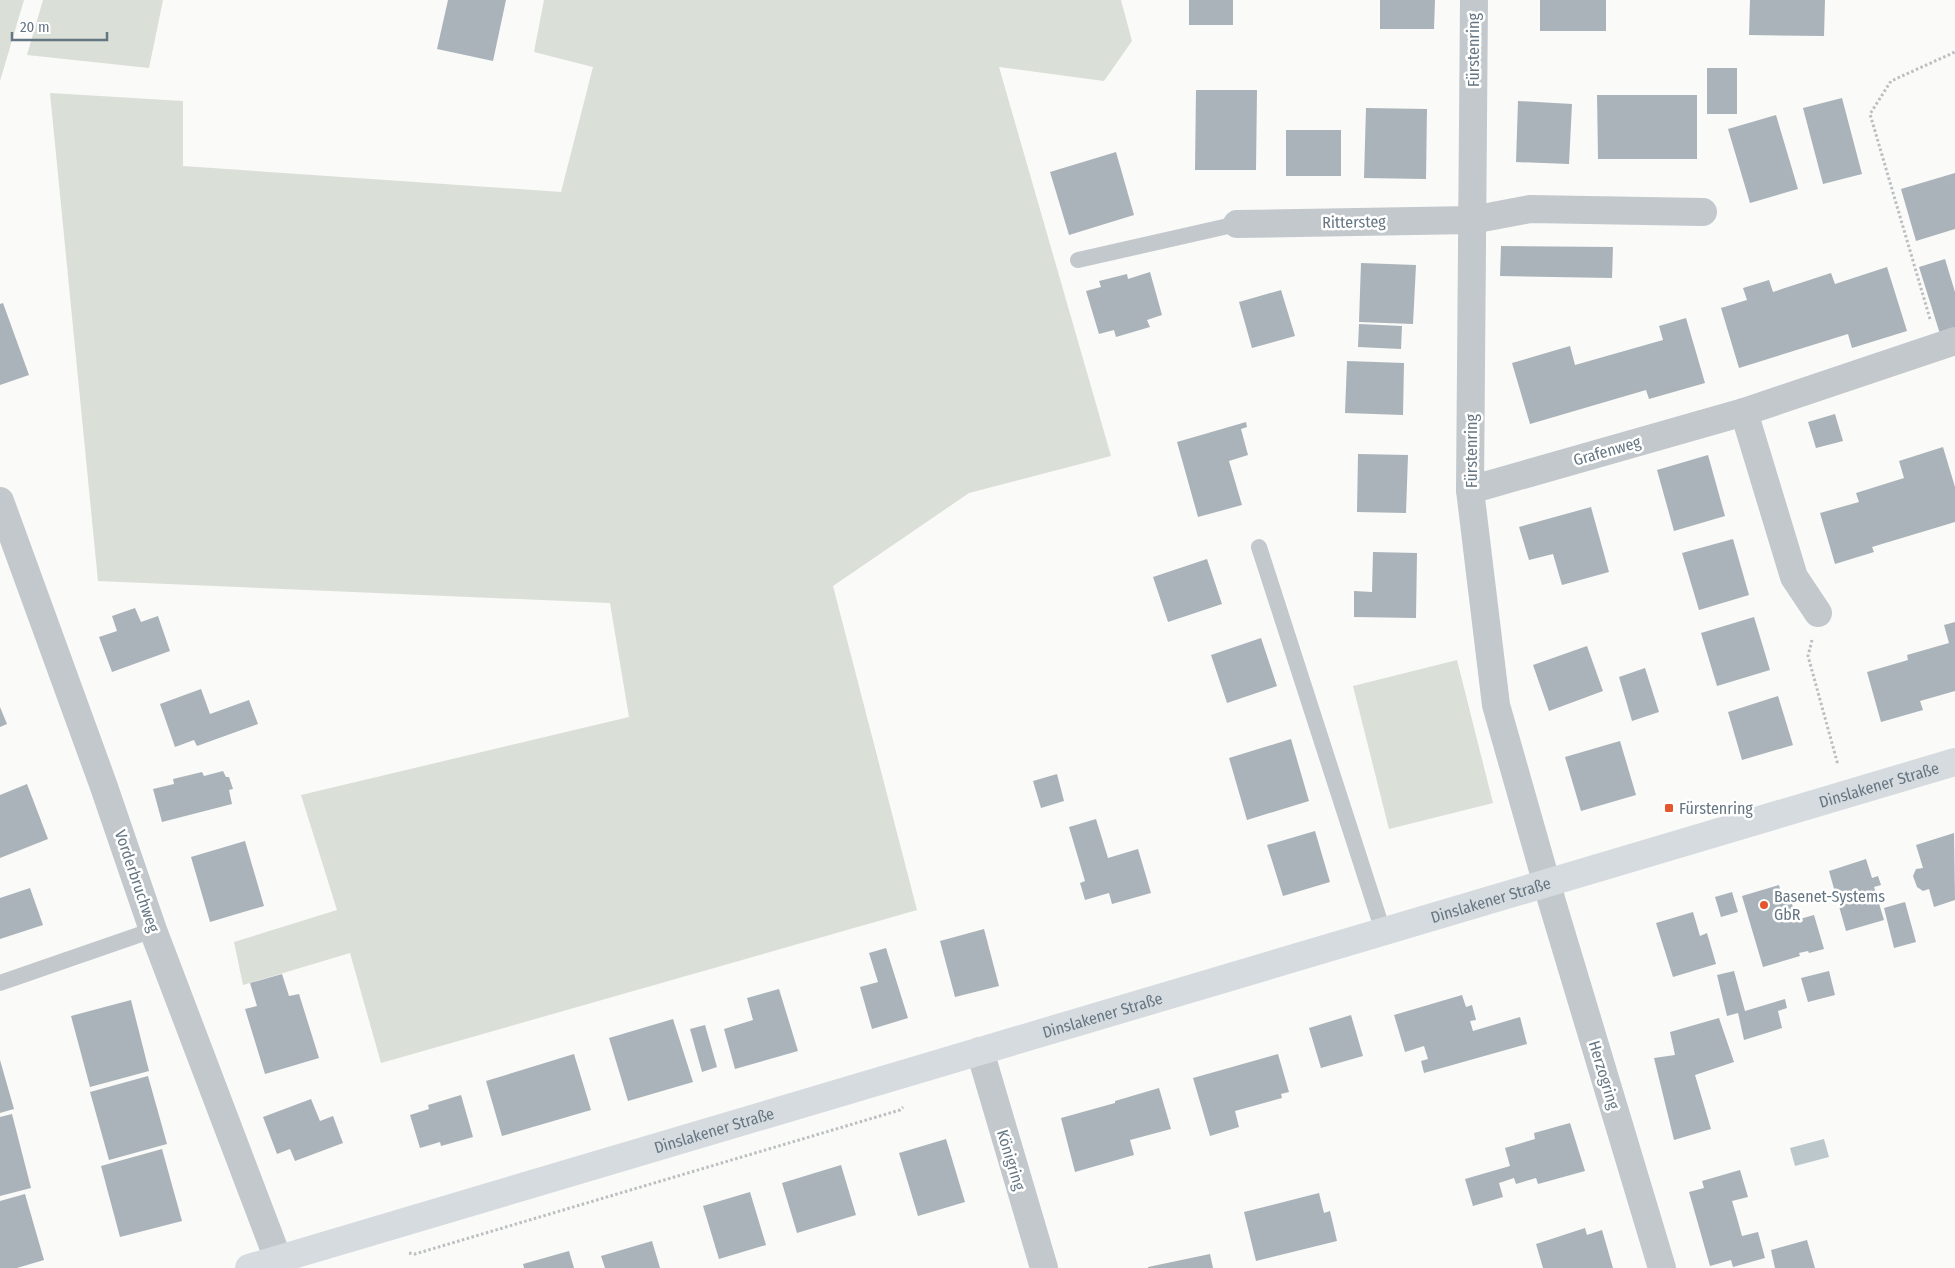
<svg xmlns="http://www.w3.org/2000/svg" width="1955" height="1268" viewBox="0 0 1955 1268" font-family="'Fira Sans Condensed',sans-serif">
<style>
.green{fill:#dadfd7}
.water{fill:#bbc7cb}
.building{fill:#aab3b9}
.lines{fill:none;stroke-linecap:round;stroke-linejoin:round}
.path{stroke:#bbbfc2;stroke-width:3;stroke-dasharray:2.5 2.5;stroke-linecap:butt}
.lane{stroke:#c3c8cc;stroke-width:16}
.street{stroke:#c3c8cc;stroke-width:28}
.secondary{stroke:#d6dbdf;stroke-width:28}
.poi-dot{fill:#e4572e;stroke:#fff;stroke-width:2}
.labels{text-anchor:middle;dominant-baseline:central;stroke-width:5;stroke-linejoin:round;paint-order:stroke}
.street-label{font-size:16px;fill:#657683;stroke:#fff}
.poi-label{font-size:16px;fill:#657683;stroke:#fff;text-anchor:start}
</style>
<rect width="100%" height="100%" fill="#fafaf8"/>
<g class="green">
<polygon points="0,0 24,0 0,81"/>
<polygon points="43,0 163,0 149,68 27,55"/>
<polygon points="544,0 1121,0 1132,41 1104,81 999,67 1111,456 969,493 833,586 917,910 381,1063 350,953 243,985 234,942 337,910 301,795 629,717 610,603 98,581 50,93 183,101 183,166 561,192 593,67 534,52"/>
<polygon points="1457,660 1493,803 1389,829 1353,686"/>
</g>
<polygon class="water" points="1824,1139 1829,1157 1795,1166 1790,1148"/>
<g class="building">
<polygon points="448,0 506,0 493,61 437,49"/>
<rect x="1189" y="0" width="44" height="25"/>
<polygon points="1380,0 1435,0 1434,29 1380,29"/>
<rect x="1540" y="0" width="66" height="31"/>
<polygon points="1750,0 1825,0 1824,36 1749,35"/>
<rect x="1707" y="68" width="30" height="46"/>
<polygon points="1196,90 1257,90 1256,170 1195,170"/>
<polygon points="1597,95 1697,95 1697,159 1598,159"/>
<polygon points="1842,98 1862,174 1823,184 1803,108"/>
<polygon points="1518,101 1572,104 1569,164 1516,162"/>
<polygon points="1366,108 1427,109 1426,179 1364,178"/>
<polygon points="1776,115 1798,189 1750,203 1728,129"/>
<rect x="1286" y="130" width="55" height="46"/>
<polygon points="1116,152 1134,215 1069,235 1050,172"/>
<polygon points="1955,173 1955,229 1916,241 1901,189"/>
<polygon points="1501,246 1613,247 1612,278 1500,276"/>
<polygon points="1945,259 1955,292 1955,330 1940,334 1919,267"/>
<polygon points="1361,263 1416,265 1413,324 1359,322"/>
<polygon points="1887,267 1907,331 1852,348 1848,334 1739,368 1721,308 1747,300 1743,288 1769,280 1773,292 1831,273 1835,284"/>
<polygon points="1150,272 1162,315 1147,320 1150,327 1116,337 1114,330 1099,334 1086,291 1101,287 1099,281 1127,274 1128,279"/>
<polygon points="1281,290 1295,336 1252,348 1239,302"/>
<polygon points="3,303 29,375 0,385 0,304"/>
<polygon points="1686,318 1705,383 1649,399 1646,390 1530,424 1512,363 1570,346 1575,365 1663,340 1659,326"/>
<polygon points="1359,324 1402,326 1401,349 1358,347"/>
<polygon points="1347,361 1404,363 1403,415 1345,413"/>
<polygon points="1835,414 1843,441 1816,448 1808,422"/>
<polygon points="1246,422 1247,427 1241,429 1248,455 1229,461 1242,505 1198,517 1177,442"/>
<polygon points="1943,447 1955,487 1955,522 1872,547 1874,552 1835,564 1820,513 1859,502 1856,493 1904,478 1899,461"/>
<polygon points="1358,454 1408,455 1406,513 1357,512"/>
<polygon points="1708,455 1725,516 1674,531 1657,470"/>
<polygon points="1591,507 1609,572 1562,585 1553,554 1529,560 1519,527"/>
<polygon points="1733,539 1749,595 1699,610 1682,553"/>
<polygon points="1373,552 1417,553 1416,618 1354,617 1354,591 1372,592"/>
<polygon points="1207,559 1222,604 1168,622 1153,577"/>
<polygon points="135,608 141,622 158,616 170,651 112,672 99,637 117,631 112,616"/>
<polygon points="1754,617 1770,670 1717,686 1701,633"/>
<polygon points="1955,622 1955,691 1920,701 1923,710 1881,722 1867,672 1908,660 1907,655 1949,643 1944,625"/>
<polygon points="1261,638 1277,686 1227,703 1211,655"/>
<polygon points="1587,646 1603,691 1549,711 1533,665"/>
<polygon points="1645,668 1659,712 1632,721 1619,677"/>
<polygon points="201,689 210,714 249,700 258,724 197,746 194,740 175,747 160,704"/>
<polygon points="1778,696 1793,745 1742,760 1728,712"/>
<polygon points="0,707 7,724 0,727"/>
<polygon points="1291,739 1309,801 1247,820 1229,758"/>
<polygon points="1620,741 1636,795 1581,811 1565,757"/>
<polygon points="223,771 226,777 229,777 233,789 229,790 232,804 162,822 153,789 174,784 173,779 202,772 204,776"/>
<polygon points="1057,774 1064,801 1041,808 1033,781"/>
<polygon points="27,784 48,839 0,858 0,795"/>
<polygon points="1096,819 1108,858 1138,849 1151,893 1112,904 1109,893 1085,900 1080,883 1085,881 1069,827"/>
<polygon points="1315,831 1330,882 1283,896 1267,845"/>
<polygon points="1954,833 1955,900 1934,907 1929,889 1923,891 1917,887 1913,876 1916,869 1923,868 1916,845"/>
<polygon points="245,841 264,906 210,922 191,857"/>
<polygon points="1866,859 1872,878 1878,876 1881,885 1874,887 1884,920 1846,931 1829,871"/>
<polygon points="1779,885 1784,903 1791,901 1795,913 1798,911 1800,919 1814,915 1824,949 1809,953 1808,951 1799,953 1800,956 1763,967 1742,896"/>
<polygon points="30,888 43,925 0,939 0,898"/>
<polygon points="1732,892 1738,912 1721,917 1715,897"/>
<polygon points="1905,902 1916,942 1894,948 1884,908"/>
<polygon points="1693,912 1700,936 1707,933 1716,964 1673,977 1656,923"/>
<polygon points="984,929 999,986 955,997 940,941"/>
<polygon points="886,948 908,1018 872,1029 860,987 878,982 869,953"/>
<polygon points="1734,971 1745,1011 1785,999 1787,1008 1778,1011 1782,1028 1744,1040 1738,1013 1727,1016 1717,975"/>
<polygon points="1829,971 1835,995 1808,1002 1801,978"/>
<polygon points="282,974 289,996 299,994 319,1058 265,1074 245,1009 257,1006 250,983"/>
<polygon points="779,989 798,1051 735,1069 724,1029 753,1020 747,998"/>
<polygon points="1462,995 1466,1007 1472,1005 1476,1020 1470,1021 1473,1031 1520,1017 1527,1044 1424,1073 1421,1061 1428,1059 1424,1046 1405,1052 1394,1015"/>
<polygon points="131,1000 149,1071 90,1087 71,1016"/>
<polygon points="1351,1015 1363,1056 1321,1068 1309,1028"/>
<polygon points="1719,1018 1734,1062 1695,1075 1711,1129 1674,1140 1654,1058 1675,1055 1670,1032"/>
<polygon points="673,1019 693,1082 628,1101 609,1038"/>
<polygon points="705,1025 717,1067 702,1072 690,1029"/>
<polygon points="574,1054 591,1110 502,1136 486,1081"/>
<polygon points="1278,1054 1289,1092 1281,1094 1282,1098 1235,1111 1239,1127 1210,1136 1193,1078"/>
<polygon points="0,1060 14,1109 0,1113"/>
<polygon points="148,1076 167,1144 109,1160 90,1092"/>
<polygon points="1159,1088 1171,1129 1130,1140 1134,1155 1075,1172 1061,1118 1115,1103 1115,1101"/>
<polygon points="461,1095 473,1137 441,1146 440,1142 420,1148 410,1115 429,1109 428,1105"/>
<polygon points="311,1099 320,1121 333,1116 343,1143 295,1161 290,1149 277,1154 263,1117"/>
<polygon points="12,1114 31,1188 0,1196 0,1117"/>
<polygon points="1570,1123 1585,1171 1538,1184 1536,1178 1516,1184 1514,1178 1499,1183 1503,1197 1473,1206 1465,1179 1510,1166 1505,1148 1535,1139 1534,1133"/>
<polygon points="946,1139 965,1202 918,1216 899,1153"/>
<polygon points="162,1149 182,1221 120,1237 101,1166"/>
<polygon points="841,1165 856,1215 797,1233 782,1183"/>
<polygon points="1740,1170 1748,1197 1732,1201 1737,1218 1742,1236 1758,1232 1765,1258 1733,1267 1731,1260 1710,1266 1689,1192 1704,1188 1702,1181"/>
<polygon points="750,1192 766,1245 719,1259 703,1206"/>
<polygon points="1319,1193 1324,1213 1330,1211 1337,1241 1256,1261 1244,1212"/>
<polygon points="25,1194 44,1260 17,1268 0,1268 0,1201"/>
<polygon points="1585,1228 1587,1235 1602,1230 1613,1268 1543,1268 1536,1244"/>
<polygon points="1807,1240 1815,1268 1775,1268 1771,1250"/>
<polygon points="652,1241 660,1268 605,1268 601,1256"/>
<polygon points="569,1251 574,1268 524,1268 523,1264"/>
<polygon points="1210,1254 1213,1268 1148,1268 1148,1267"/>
</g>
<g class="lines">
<g class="path">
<polyline points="1930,319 1870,114 1891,81 1955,52"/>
<polyline points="1812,640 1808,656 1838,765"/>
<polyline points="409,1253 415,1254 900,1110 903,1107"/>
</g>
<g class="lane">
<polyline points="1078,260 1237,224"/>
<polyline points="1259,547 1383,931"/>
<polyline points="0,983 153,930"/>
</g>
<g class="street">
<polyline points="1474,0 1470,490 1496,705 1552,902 1662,1268"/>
<polyline points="1237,224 1472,220 1530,209 1703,212"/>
<polyline points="1744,412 1794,577 1818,613"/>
<polyline points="1470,490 1744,412 1955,341"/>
<polyline points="0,501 103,784 153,930 278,1259"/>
<polyline points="980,1051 1044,1268"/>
</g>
<path class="secondary" id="s1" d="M249 1268 1955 762"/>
</g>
<g class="poi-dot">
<rect x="1664" y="803" width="10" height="10" rx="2.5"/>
<circle cx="1764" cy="905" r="5"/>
</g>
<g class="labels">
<g class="street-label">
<text transform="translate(1473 50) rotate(-90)">Fürstenring</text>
<text transform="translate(1354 222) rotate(-1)">Rittersteg</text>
<text transform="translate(1471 451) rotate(-90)">Fürstenring</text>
<text transform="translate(1607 451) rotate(-16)">Grafenweg</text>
<text stroke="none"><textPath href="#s1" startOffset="1700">Dinslakener Straße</textPath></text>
<text transform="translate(137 881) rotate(71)">Vorderbruchweg</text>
<text stroke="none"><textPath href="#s1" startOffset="1295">Dinslakener Straße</textPath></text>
<text stroke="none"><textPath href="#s1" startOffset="890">Dinslakener Straße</textPath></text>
<text transform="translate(1604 1075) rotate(73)">Herzogring</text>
<text stroke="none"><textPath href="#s1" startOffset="485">Dinslakener Straße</textPath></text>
<text transform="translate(1011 1160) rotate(73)">Königring</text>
</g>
<g class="poi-label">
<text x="1679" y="808">Fürstenring</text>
<text x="1774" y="896">Basenet-Systems<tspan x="1774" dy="18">GbR</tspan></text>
</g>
</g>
<path d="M12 32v8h95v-8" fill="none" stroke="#657683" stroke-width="2.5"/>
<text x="20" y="32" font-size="15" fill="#657683" stroke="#ffffff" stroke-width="4" paint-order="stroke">20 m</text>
</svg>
